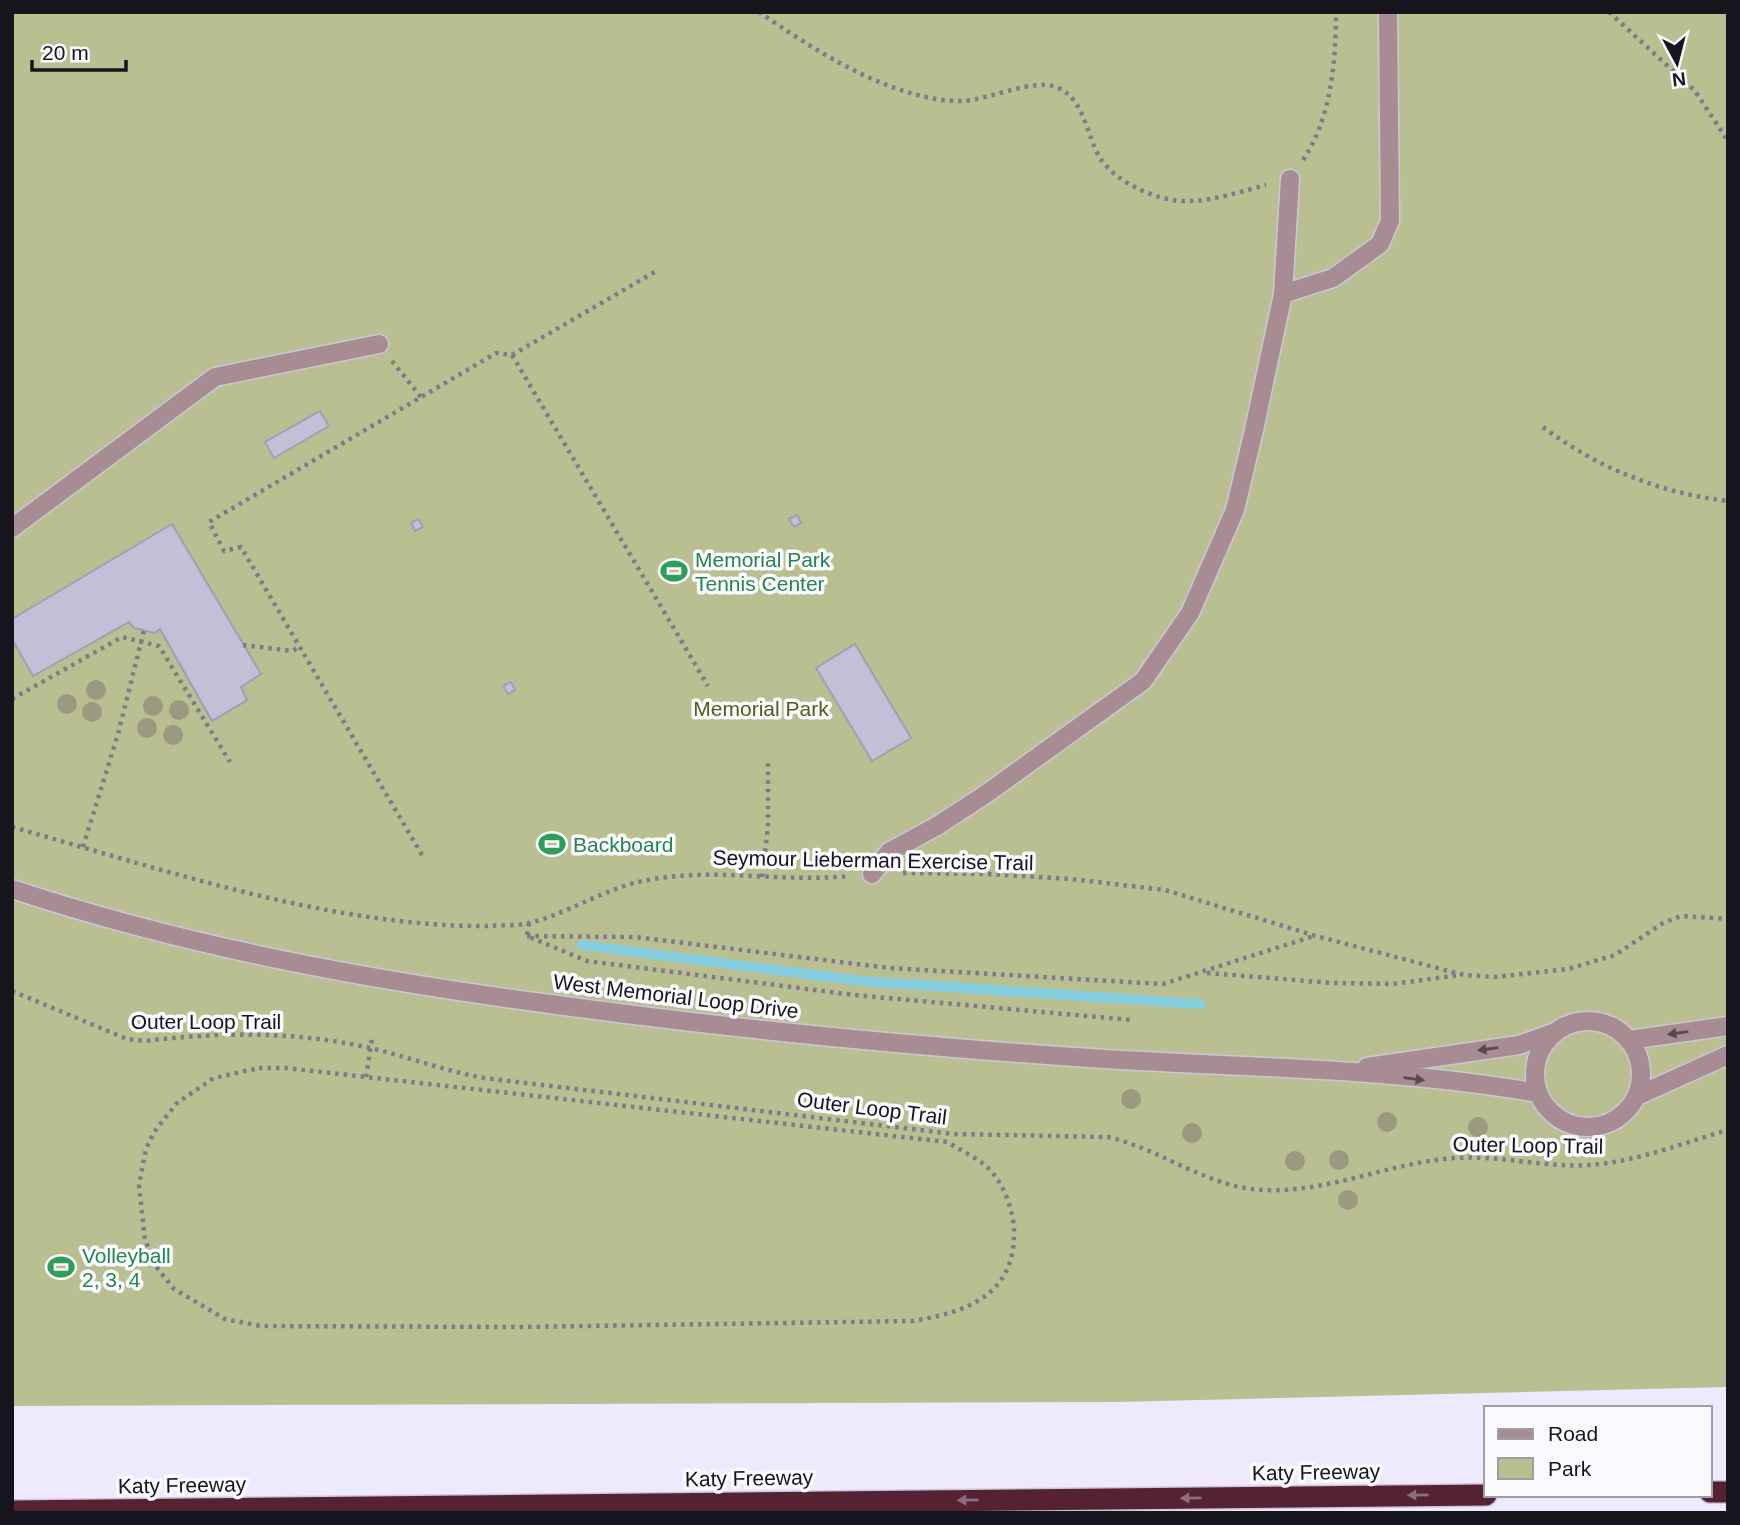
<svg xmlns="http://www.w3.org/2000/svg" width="1740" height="1525" viewBox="0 0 1740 1525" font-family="Arial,sans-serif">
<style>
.green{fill:#babf91}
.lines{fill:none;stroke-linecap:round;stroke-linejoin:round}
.stream{stroke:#84cee0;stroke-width:10}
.building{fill:#c4bfd7;stroke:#a29db4;stroke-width:2}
.minor-casing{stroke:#cbc7d9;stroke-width:21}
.highway-casing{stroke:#cbc7d9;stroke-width:24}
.path{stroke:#7e7a89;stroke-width:4.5;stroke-dasharray:3.5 5;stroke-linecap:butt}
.minor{stroke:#a88c93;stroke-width:18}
.highway{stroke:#552234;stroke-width:21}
.tree{fill:#9a9a80}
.oneway{fill:#584a52}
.oneway2{fill:#8f6d7b}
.labels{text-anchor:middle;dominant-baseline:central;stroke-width:7;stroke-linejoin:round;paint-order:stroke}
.leisure-label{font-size:21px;fill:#27864d;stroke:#faf9fe;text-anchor:start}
.park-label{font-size:21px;fill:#565a1a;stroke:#faf9fe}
.street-label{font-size:21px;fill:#16141d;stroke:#faf9fe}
</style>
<rect width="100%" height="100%" fill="#eee9fd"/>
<polygon class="green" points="12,12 1728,12 1728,1387 1117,1402 12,1406"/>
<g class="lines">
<polyline class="stream" points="582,945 861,981 1200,1004"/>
</g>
<g class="building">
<polygon points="320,411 329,426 274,458 265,442"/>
<polygon points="797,515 801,523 794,527 789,519"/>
<polygon points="418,519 423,527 415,531 411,523"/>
<polygon points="172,524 261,674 241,687 247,700 212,721 160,629 155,633 134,628 129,622 33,676 12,639 12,619"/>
<polygon points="855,644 911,738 872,761 816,668"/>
<polygon points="511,682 515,690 508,694 503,686"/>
</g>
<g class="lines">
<g class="minor-casing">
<g id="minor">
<polyline points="1283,294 1333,278 1380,244 1390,221 1388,12"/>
<polyline points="12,528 215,377 379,344"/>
<polyline points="872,874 889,852 937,826 986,794 1143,681 1190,613 1235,510 1254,430 1283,294 1290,179"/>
<path d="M12 889C187 947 368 980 550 1004 724 1028 899 1045 1074 1057 1229 1068 1385 1066 1538 1093"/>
<circle cx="1588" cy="1074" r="53"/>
<polyline points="1629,1040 1728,1026"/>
<polyline points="1367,1067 1519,1045 1553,1033"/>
<polyline points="1637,1096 1728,1055"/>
</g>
</g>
<g class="highway-casing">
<g id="highway">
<polyline points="1710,1492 1728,1492"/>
<polyline points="12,1511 1486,1495"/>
</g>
</g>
<g class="path">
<path d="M759 12C814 50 894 102 962 101 989 100 1033 78 1056 87 1085 98 1086 135 1100 158 1116 183 1159 202 1188 201 1214 201 1242 191 1266 185"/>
<polyline points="1609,12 1695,91 1728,141"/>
<path d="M1303 160C1331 119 1336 61 1336 12"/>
<polyline points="512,355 708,686"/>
<polyline points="392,361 421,397"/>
<path d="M1543 427C1598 468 1659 493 1728 501"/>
<polyline points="243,645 292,651 299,647"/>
<polyline points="12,699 122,637 159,646 230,762"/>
<path d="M12 827C162 869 330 927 487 926 500 925 516 926 529 923 570 913 606 887 648 880 715 867 782 883 849 876"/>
<polyline points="83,847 118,734 144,630"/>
<polyline points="422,855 241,547 224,551 209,522 496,353 512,355 658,270"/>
<polyline points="903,873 988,874 1071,879 1165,890 1316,936 1464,975 1495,977 1568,969 1615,955 1663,923 1681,916 1728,919"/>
<polyline points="762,877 768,827 768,761"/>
<polyline points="529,923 527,936 587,961 854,995 1131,1020"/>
<polyline points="527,936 635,937 890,968 1163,984 1314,936"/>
<polyline points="1207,973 1332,983 1393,984 1460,975"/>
<path d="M12 991 127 1039 145 1041C221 1032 295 1031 370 1048 409 1057 445 1071 484 1078L954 1134 1108 1137C1157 1148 1202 1183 1252 1189 1322 1197 1387 1162 1456 1158 1500 1155 1545 1168 1589 1165 1636 1162 1683 1143 1728 1130"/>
<path d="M259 1068H286L947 1142C963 1152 984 1160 995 1176 1006 1190 1014 1214 1014 1232 1015 1295 967 1312 913 1321L519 1327 261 1326 225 1319 174 1289 158 1269 145 1240 139 1185 146 1149 154 1132 177 1103 214 1078Z"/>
<polyline points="366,1077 372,1038"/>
</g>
<use href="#minor" class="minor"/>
<use href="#highway" class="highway"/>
</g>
<g class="tree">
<circle cx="96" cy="690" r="10"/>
<circle cx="67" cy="704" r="10"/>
<circle cx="153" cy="706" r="10"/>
<circle cx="179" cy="710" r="10"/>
<circle cx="92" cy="712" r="10"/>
<circle cx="147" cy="728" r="10"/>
<circle cx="173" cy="735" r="10"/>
<circle cx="1131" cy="1099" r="10"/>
<circle cx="1387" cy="1122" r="10"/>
<circle cx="1478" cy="1127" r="10"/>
<circle cx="1192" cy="1133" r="10"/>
<circle cx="1339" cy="1160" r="10"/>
<circle cx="1295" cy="1161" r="10"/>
<circle cx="1348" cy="1200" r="10"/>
</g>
<defs><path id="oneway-solid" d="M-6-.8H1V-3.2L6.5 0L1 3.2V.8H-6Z" transform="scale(1.75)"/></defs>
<g class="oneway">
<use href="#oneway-solid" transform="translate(1678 1033) rotate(172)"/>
<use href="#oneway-solid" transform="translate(1488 1049) rotate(172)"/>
<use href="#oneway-solid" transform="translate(1414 1079) rotate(7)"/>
</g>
<g class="oneway2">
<use href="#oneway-solid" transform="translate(1418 1495) rotate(179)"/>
<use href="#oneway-solid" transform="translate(1191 1498) rotate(179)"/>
<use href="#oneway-solid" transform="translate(968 1500) rotate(179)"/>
</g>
<defs>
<g id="stadium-bare" transform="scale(2.1)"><path d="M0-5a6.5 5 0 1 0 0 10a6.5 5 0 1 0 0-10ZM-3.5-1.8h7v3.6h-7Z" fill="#2e9e5b" stroke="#faf9fe" stroke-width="2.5" paint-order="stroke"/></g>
</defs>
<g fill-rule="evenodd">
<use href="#stadium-bare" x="674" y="571"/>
<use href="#stadium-bare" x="552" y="844"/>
<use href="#stadium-bare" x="61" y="1267"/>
</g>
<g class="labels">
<g class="leisure-label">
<text x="695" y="559">Memorial Park<tspan x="695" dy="24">Tennis Center</tspan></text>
<text x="573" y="844">Backboard</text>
<text x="82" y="1255">Volleyball<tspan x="82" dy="24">2, 3, 4</tspan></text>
</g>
<g class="park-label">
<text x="761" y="708">Memorial Park</text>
</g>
<g class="street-label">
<text transform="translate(873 860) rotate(1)">Seymour Lieberman Exercise Trail</text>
<text transform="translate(676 996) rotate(7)">West Memorial Loop Drive</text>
<text x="206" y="1021">Outer Loop Trail</text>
<text transform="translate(872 1108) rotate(7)">Outer Loop Trail</text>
<text transform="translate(1528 1145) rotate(1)">Outer Loop Trail</text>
<text transform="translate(1316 1472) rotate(-1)">Katy Freeway</text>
<text transform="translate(749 1478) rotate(-1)">Katy Freeway</text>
<text transform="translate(182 1485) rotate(-1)">Katy Freeway</text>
</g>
</g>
<rect width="1740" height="1525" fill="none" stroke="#16141d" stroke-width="28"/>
<rect x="1484" y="1406" width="228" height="91" fill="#faf9fe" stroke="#9f9da4" stroke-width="2"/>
<rect x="1498" y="1429" width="35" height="10" fill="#a88c93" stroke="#9f9da4" stroke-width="2"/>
<text x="1548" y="1441" font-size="21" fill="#16141d">Road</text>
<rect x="1498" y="1458" width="35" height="21" fill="#babf91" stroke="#9f9da4" stroke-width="2"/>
<text x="1548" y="1476" font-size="21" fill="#16141d">Park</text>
<g transform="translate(1677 63) rotate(173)" stroke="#faf9fe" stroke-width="5" paint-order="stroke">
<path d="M0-5L12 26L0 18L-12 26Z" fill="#16141d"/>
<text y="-10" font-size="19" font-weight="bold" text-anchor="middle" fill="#16141d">N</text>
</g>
<path d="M32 60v10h94v-10" fill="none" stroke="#16141d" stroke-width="3.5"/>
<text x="42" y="60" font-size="21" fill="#16141d" stroke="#faf9fe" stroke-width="5" paint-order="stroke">20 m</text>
</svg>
